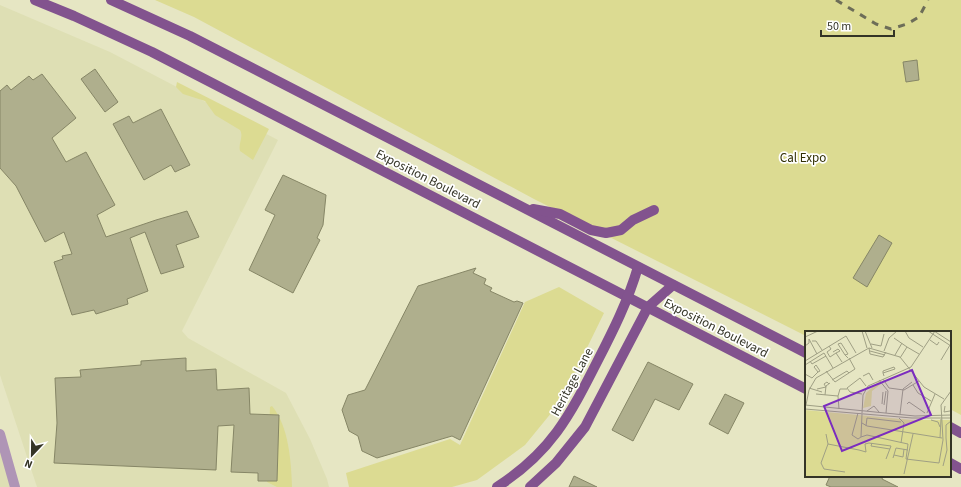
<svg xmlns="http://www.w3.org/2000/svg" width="961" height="487" viewBox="0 0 961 487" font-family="'Source Sans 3',sans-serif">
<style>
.built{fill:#dedfb4}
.green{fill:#dcdb92}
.building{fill:#afaf8d;stroke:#868666}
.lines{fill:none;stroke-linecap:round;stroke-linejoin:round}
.minor{stroke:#af95b6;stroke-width:10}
.major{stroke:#82538e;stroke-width:10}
.rail{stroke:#6d6d58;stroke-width:3;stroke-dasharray:7 7;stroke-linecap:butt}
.labels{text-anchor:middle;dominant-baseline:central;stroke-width:3.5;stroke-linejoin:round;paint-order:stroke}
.park-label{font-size:13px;fill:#323004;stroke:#fff}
.street-label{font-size:13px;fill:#343426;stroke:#fff}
.inset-road{fill:none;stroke:#9f9f84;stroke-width:1}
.view{fill:#7b2cbf;fill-opacity:0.15;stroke:#7b2cbf;stroke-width:2}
.inset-edge{fill:none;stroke:#343426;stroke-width:2}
</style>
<rect width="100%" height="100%" fill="#e6e6c3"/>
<g class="built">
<polygon points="0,5 110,52 278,140 182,331 188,338 286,393 310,439 327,479 329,487 37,487 0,375"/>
<polygon points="0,431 11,487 0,487"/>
</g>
<g class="green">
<polygon points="155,0 961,0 961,415 950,409 950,332 806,332 806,336 534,199 194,17"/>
<path d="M177 82 269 129 253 160 240 151C238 143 244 137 240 130L215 115 205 101 183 94 176 87Z"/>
<polygon points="559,287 604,313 561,401 525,445 477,480 452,487 349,487 346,473 450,439 460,445 525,302"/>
<path d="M272 406C289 427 291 461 292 487H277L267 482 270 407Z"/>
</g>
<g class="building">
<polygon points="917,60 919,80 906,82 903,62"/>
<polygon points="95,69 118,102 105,112 81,79"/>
<polygon points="42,74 76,118 52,138 66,162 86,152 115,205 97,215 106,237 156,220 187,211 199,237 176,245 184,267 161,274 145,232 130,238 148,291 127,299 128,304 96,314 94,310 72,315 54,262 63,259 62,256 72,254 64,232 45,242 16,186 0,168 0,91 7,85 11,90 29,76 33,80"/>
<polygon points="161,109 190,165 175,172 171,165 144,180 113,124 129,116 133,123"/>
<polygon points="283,175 326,195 323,225 317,238 320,240 293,293 249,270 275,215 265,210"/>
<polygon points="879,235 892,243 867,287 853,278"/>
<polygon points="476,268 473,273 486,279 484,284 492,288 490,291 514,302 517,301 523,303 460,440 452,436 377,458 362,451 358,436 349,431 342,410 348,395 365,390 418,286"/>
<polygon points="186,358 186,371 216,369 217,390 249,388 250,414 279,415 277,481 258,481 258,473 231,472 234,425 218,426 216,470 54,463 57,423 55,378 81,377 80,370 141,365 141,361"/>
<polygon points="648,362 693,384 679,410 655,399 633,441 612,430"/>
<polygon points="725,394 744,403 728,434 709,424"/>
<polygon points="574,476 597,487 569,487"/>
<polygon points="830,476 883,476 882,479 898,487 831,487 826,485"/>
</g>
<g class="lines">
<polyline class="minor" points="0,434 15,487"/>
<g class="major">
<polyline points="35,0 74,16 152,52 806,389"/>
<polyline points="111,0 190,36 806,353"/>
<polyline points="533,209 560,214 591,230 606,233 621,230 633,220 654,210"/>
<polyline points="950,427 961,433"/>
<polyline points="950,463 961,469"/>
<path d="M497 487C551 452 569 417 597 362 613 331 628 301 638 267"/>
<polyline points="530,487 556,463 585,427 648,307 673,285"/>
</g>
<polyline class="rail" points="836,0 876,24 891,29 907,24 919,17 928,0"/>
</g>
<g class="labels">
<g class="park-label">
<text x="803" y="158">Cal Expo</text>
</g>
<g class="street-label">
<text transform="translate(428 179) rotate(27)">Exposition Boulevard</text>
<text transform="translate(716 328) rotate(27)">Exposition Boulevard</text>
<text transform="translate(572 382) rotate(-62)">Heritage Lane</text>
</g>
</g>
<g transform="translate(805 331)">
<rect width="146" height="146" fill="#e6e6c3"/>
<path d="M74 50 76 53 67 60 66 75 58 77 61 62ZM0 79 107 89H146V146H0Z" fill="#dcdb92"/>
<path class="inset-road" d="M57 0 62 17M60 0 67 17M100 0 104 7 118 16M123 0 146 15M129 0 146 11M0 6 13 0M89 7 102 16M125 9 132 14 134 11M7 10H11L17 19M66 13 76 15 79 3M0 15 4 12V8L12 23M24 15 26 18 22 21 25 26 31 22 37 31M64 17 65 23 78 26 81 21M65 20 80 24M79 20 84 7 92 0M28 21 33 18 35 20 31 22M40 24 43 23 36 12 33 13 40 24 43 27M90 24 97 12M95 27 102 16 114 23M136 29 145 14M0 30 41 5 51 22M5 30 7 33 21 25M0 34 19 22 28 37M21 40 30 51 50 38 44 27M78 42V40L89 36 90 38 78 42 79 45M0 43 7 47 13 41 9 36 11 34 15 40 13 41M58 45 64 42 68 49M78 48 84 57 99 59 114 50M27 49 42 40 44 42M74 49 83 60 81 82M108 54 113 62 126 70M4 57 17 61M12 58 21 56 19 53 22 51 24 53M11 63 33 65 34 78M57 63 45 61 42 57 55 47 61 55M20 64 21 55 25 52M33 65 35 58H42M77 73 78 61M102 73 104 71 120 82M0 74 110 85 146 84M1 74 4 59 11 47 64 17 95 26 119 56 139 68M79 74 81 60M140 75 139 81 145 80M0 78 107 87H146M62 80 69 75 74 81M53 82 47 104 53 108 56 106 57 83M57 82 58 64 63 55 106 36 130 0M122 82 130 63M95 83 98 58 107 51M94 87 99 92 96 112M126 89 133 91 135 96M57 92 62 95 137 107M61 95 62 87 96 91M21 103 23 113 54 119 61 121 60 113 64 112 86 115 81 128M56 106 62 104 103 113 101 128 134 132 138 109 136 74 146 60M135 107 136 88M141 107V94L146 90M67 112 66 115 85 118M23 113 16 132 19 138 40 141M89 124 98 126 99 118M88 127 91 117 103 119M138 135 142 119 141 107M99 143 108 103"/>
<path class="view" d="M107 39 126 84 37 120 19 75Z"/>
<rect width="146" height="146" class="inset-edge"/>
</g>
<g transform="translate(32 455) rotate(202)" stroke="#ffffff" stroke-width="3" paint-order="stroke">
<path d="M0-3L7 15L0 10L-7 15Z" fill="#343426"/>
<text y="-6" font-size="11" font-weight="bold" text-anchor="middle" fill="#343426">N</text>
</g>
<path d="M821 30v6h73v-6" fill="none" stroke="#343426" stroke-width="2"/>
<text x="827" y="30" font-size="12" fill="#343426" stroke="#ffffff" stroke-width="3" paint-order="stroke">50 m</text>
</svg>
